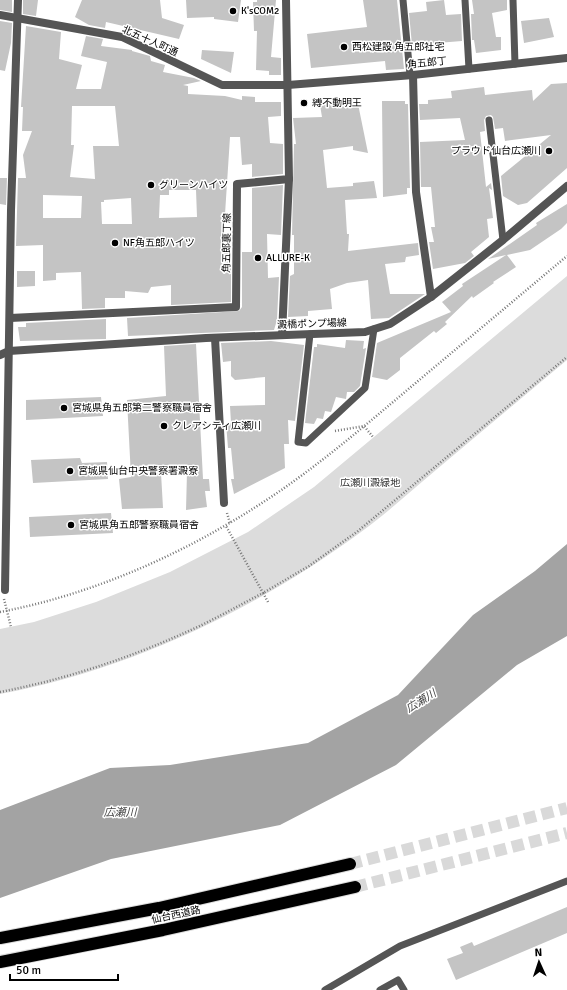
<svg xmlns="http://www.w3.org/2000/svg" width="567" height="990" viewBox="0 0 567 990" font-family="Signika,'Noto Sans JP',sans-serif">
<style>
.green{fill:#dcdcdc}
.water{fill:#a3a3a3}
.building{fill:#c4c4c4;fill-rule:evenodd}
.lines{fill:none;stroke-linecap:round;stroke-linejoin:round}
.highway-tunnel{stroke:#d9d9d9;stroke-width:12;stroke-dasharray:12 6;stroke-linecap:butt}
.highway-casing{stroke:#dbdbdb;stroke-width:14}
.path{stroke:#777;stroke-width:2.5;stroke-dasharray:1 2;stroke-linecap:butt}
.lane{stroke:#555;stroke-width:7}
.street{stroke:#555;stroke-width:8}
.highway{stroke:#000;stroke-width:12}
.poi-dot{fill:#000;stroke:#fff;stroke-width:1.5}
.labels{text-anchor:middle;dominant-baseline:central;stroke-width:3;stroke-linejoin:round;paint-order:stroke}
.poi-label{font-size:10px;fill:#000;stroke:#fff;text-anchor:start}
.street-label{font-size:10px;fill:#000;stroke:#fff}
.park-label{font-size:10px;fill:#333;stroke:#fff}
.water-label{font-size:11px;font-style:italic;fill:#444;stroke:#fff}
</style>
<rect width="100%" height="100%" fill="#fff"/>
<path class="green" d="M567 276V360C523 397 480 433 436 470 411 491 387 513 361 532 255 610 130 670 0 694V629L34 622 96 602 170 572 248 532 314 487Z"/>
<polygon class="water" points="567,544 567,636 517,665 396,765 280,825 111,859 0,898 0,810 110,768 170,765 308,743 398,695 473,615 535,571"/>
<g class="building">
<polygon points="0,0 12,0 12,12 0,10"/>
<polygon points="23,0 38,0 36,16 23,14"/>
<polygon points="82,0 160,0 162,18 184,25 179,39 106,22 105,28 89,25 75,17"/>
<polygon points="186,0 241,0 238,22 214,19 214,17 187,18"/>
<polygon points="257,0 276,0 271,57 281,58 281,75 269,75 269,71 256,70 257,31 254,31 253,2 257,2"/>
<polygon points="363,0 397,0 404,69 386,70 385,61 311,68 307,34 367,27"/>
<polygon points="444,0 446,15 461,14 462,41 412,45 409,13 427,11 426,2"/>
<polygon points="472,0 507,0 507,10 492,13 496,37 501,37 501,50 476,53 474,40 472,40 471,14 474,14"/>
<polygon points="549,18 554,37 524,43 521,21"/>
<polygon points="0,21 12,23 11,43 5,71 0,70"/>
<path d="M26 26 61 32 59 59 82 65 76 89H101L107 62 81 56 86 36 103 39 101 46 132 50V51L150 56 151 61 165 65 163 72 194 78 201 81 183 85 188 86V94L225 96 242 100V96L255 97V102H281V116L268 117 270 143 283 144V174L252 177V164L242 165 240 137H230L223 245 231 244V302L171 305V285L151 287 148 293 125 291V298H105V308L82 309 81 272 56 273V280L43 281V245L16 246 18 178H26L23 155 32 131H22L23 107H21ZM72 106H115L119 146H93L95 179 70 177 74 145H71ZM169 190H196L197 217 159 218 160 195H169ZM43 195 82 196 81 218H43ZM131 198 132 224H102L101 202H104V200Z"/>
<polygon points="202,50 234,52 231,73 201,59"/>
<polygon points="567,83 567,168 527,203 518,205 503,196 501,176 551,135 505,141 503,128 495,129 493,117 491,115 486,116 484,120 485,131 480,132 486,187 491,183 492,190 489,188 493,218 487,219 489,237 471,252 474,256 465,263 433,269 429,242 434,242 431,227 435,227 431,187 421,187 420,142 465,140 460,118 420,120 419,104 428,104 428,100 452,98 451,91 484,87 485,95 532,90 533,101 551,84"/>
<polygon points="357,99 368,153 353,150 353,146 323,150 327,188 353,186 353,183 374,181 377,198 345,200 347,234 349,234 348,251 418,243 419,255 406,257 405,262 385,264 390,294 425,294 389,318 371,319 368,280 347,283 330,289 332,309 308,311 308,316 288,317 290,276 294,274 294,235 292,235 294,144 296,144 293,118 322,117 320,105"/>
<polygon points="382,101 405,101 405,104 408,104 410,188 407,188 407,194 383,197"/>
<polygon points="0,178 7,178 6,205 0,204"/>
<polygon points="283,185 281,235 267,234 268,278 279,277 277,320 274,330 128,336 127,318 239,311 242,307 242,252 252,252 252,188"/>
<polygon points="567,204 567,223 561,229 530,250 507,255 516,267 493,282 494,283 473,298 472,296 445,322 447,324 436,333 434,331 400,358 400,370 387,380 372,377 377,343 451,312 442,302 463,286 462,284 506,255 488,259 491,257 537,225 536,223"/>
<polygon points="17,271 35,271 35,286 17,287"/>
<polygon points="106,319 106,339 20,341 18,327 26,327 26,323"/>
<polygon points="346,340 364,341 363,349 366,348 360,386 354,392 347,392 346,399 336,397 331,412 325,411 323,419 317,418 314,424 305,423 314,347 317,347 317,344 345,348"/>
<polygon points="271,341 304,345 295,421 288,420 289,444 284,444 285,468 234,494 231,479 234,479 231,448 228,448 226,423 231,423 230,406 265,405 265,377 235,380 231,376 231,361 223,362 221,343"/>
<polygon points="196,344 203,479 209,479 210,491 205,491 207,507 186,510 187,472 161,473 163,508 122,509 119,479 131,477 127,400 166,396 164,346"/>
<polygon points="101,397 103,416 26,420 26,400"/>
<polygon points="80,458 82,463 107,462 108,479 33,483 31,460"/>
<polygon points="111,513 113,533 30,537 29,517"/>
<polygon points="567,907 567,933 456,980 447,959 463,953 460,947 472,942 474,946"/>
</g>
<g class="lines">
<g class="highway-tunnel">
<polyline points="350,864 567,808"/>
<polyline points="355,887 567,833"/>
</g>
<g class="highway-casing">
<g id="highway">
<polyline points="0,938 159,908 350,864"/>
<polyline points="0,962 163,930 355,887"/>
</g>
</g>
<g class="path">
<polyline points="335,431 364,426 373,437"/>
<polyline points="227,513 230,523"/>
<polyline points="4,599 11,627"/>
<polyline points="268,602 263,593 309,566 358,531 567,357"/>
<path d="M0 612C95 594 188 552 268 499 321 464 369 422 418 381 468 339 517 298 567 256"/>
<path d="M0 692C62 680 124 660 182 634 210 622 236 607 263 593L226 526"/>
</g>
<g class="lane">
<polyline points="403,0 410,75"/>
<polyline points="465,0 469,69"/>
<polyline points="513,0 515,64"/>
<polyline points="489,120 503,240"/>
<polyline points="310,334 298,442 306,443 365,388 374,329"/>
<polyline points="325,990 400,946 567,881"/>
<polyline points="380,990 398,980 404,990"/>
</g>
<g class="street">
<polyline points="0,15 122,37 222,85 288,85 413,75 567,58"/>
<polyline points="413,75 416,192 431,297"/>
<polyline points="10,318 236,307 237,184 289,179 286,0"/>
<polyline points="282,335 289,179"/>
<polyline points="215,338 224,503"/>
<polyline points="0,355 9,351 206,338 365,332 390,324 431,297 503,240 567,186"/>
<polyline points="5,590 11,210 18,0"/>
</g>
<use href="#highway" class="highway"/>
</g>
<g class="poi-dot">
<circle cx="233" cy="11" r="4"/>
<circle cx="344" cy="47" r="4"/>
<circle cx="304" cy="103" r="4"/>
<circle cx="549" cy="151" r="4"/>
<circle cx="151" cy="185" r="4"/>
<circle cx="115" cy="243" r="4"/>
<circle cx="258" cy="258" r="4"/>
<circle cx="64" cy="408" r="4"/>
<circle cx="164" cy="426" r="4"/>
<circle cx="70" cy="471" r="4"/>
<circle cx="71" cy="525" r="4"/>
</g>
<g class="labels">
<g class="poi-label">
<text x="241" y="11">K'sCOM2</text>
<text x="352" y="47">西松建設 角五郎社宅</text>
<text x="312" y="103">縛不動明王</text>
<text x="541" y="151" text-anchor="end">プラウド仙台広瀬川</text>
<text x="159" y="185">グリーンハイツ</text>
<text x="123" y="243">NF角五郎ハイツ</text>
<text x="266" y="258">ALLURE-K</text>
<text x="72" y="408">宮城県角五郎第二警察職員宿舎</text>
<text x="172" y="426">クレアシティ広瀬川</text>
<text x="78" y="471">宮城県仙台中央警察署澱寮</text>
<text x="79" y="525">宮城県角五郎警察職員宿舎</text>
</g>
<g class="street-label">
<text transform="translate(150 41) rotate(24)">北五十人町通</text>
<text transform="translate(427 63) rotate(-6)">角五郎丁</text>
<text transform="translate(227 243) rotate(-89)">角五郎裏丁線</text>
<text transform="translate(312 324) rotate(-2)">澱橋ポンプ場線</text>
<text transform="translate(176 915) rotate(-12)">仙台西道路</text>
</g>
<g class="park-label">
<text x="370" y="483">広瀬川澱緑地</text>
</g>
<g class="water-label">
<text transform="translate(421 701) rotate(-32)">広瀬川</text>
<text x="120" y="812">広瀬川</text>
</g>
</g>
<g transform="translate(539 962) rotate(357)" stroke="#ffffff" stroke-width="3" paint-order="stroke">
<path d="M0-3L7 15L0 10L-7 15Z" fill="#000000"/>
<text y="-6" font-size="11" font-weight="bold" text-anchor="middle" fill="#000000">N</text>
</g>
<path d="M10 974v6h108v-6" fill="none" stroke="#000000" stroke-width="2"/>
<text x="16" y="974" font-size="12" fill="#000000" stroke="#ffffff" stroke-width="3" paint-order="stroke">50 m</text>
</svg>
